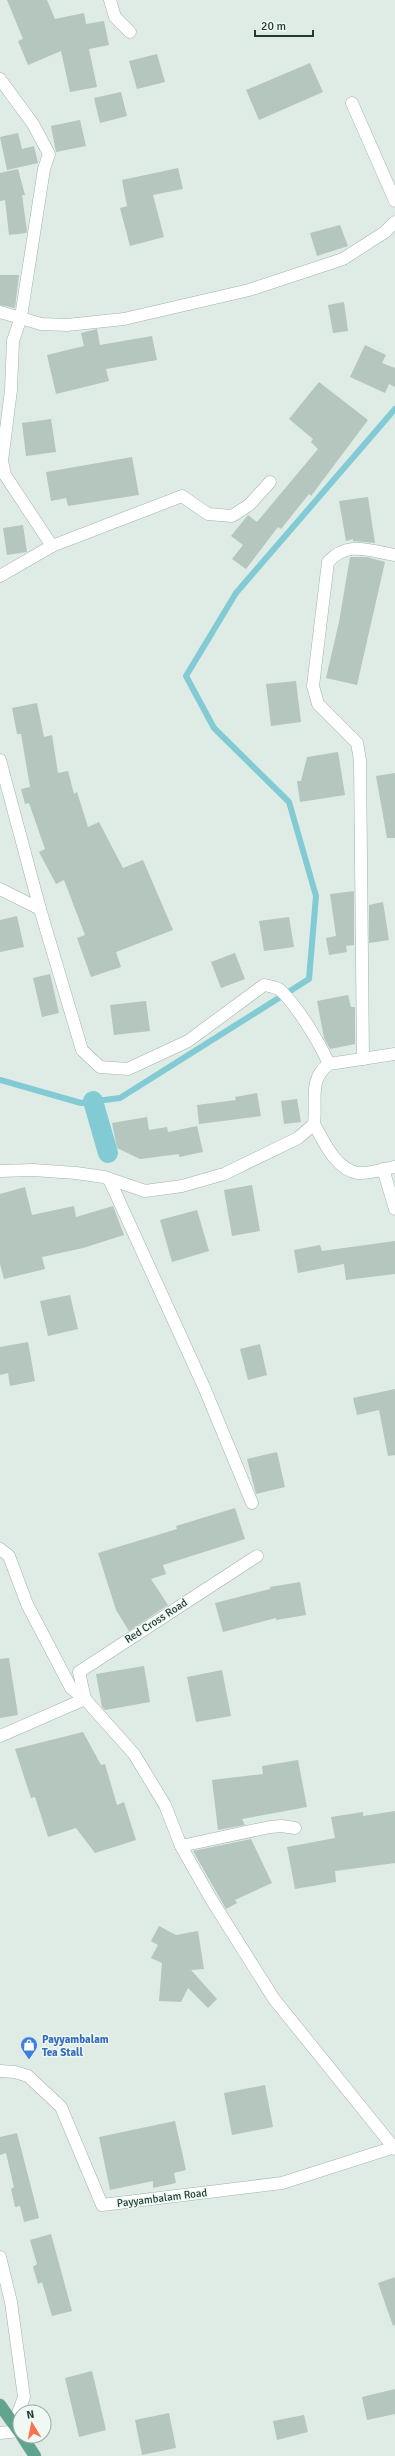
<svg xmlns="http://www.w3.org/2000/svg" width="395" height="2456" viewBox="0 0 395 2456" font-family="Signika,sans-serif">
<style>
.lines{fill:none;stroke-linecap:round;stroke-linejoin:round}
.stream{stroke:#82cbd5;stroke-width:6}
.canal{stroke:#82cbd5;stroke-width:20}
.building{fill:#b4c6be}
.minor-casing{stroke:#a2b3ac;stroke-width:13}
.major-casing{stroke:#c0c8c6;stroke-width:13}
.minor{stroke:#fff;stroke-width:12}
.major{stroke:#60a490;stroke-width:12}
.labels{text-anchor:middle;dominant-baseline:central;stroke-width:3;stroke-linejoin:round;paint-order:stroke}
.street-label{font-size:11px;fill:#1f3c33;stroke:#eff8f3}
.shop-label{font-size:11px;font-weight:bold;fill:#366cbe;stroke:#eff8f3;text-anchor:start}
</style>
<rect width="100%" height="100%" fill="#dfebe5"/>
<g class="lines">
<polyline class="stream" points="0,1080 81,1103 120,1098 309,979 316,896 289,802 214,728 186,676 236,593 395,409"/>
<polyline class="canal" points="93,1101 108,1153"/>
</g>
<g class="building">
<polygon points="7,0 47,0 55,19 84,13 86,24 104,21 109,45 89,49 97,87 70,92 61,51 28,65 18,41 23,39"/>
<polygon points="157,54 165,82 137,89 129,61"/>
<polygon points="310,63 323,92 259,120 246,90"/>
<polygon points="121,92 127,116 100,123 94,98"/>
<polygon points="80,120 86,146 56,152 51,126"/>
<polygon points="18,133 22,149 34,146 38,163 7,170 0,137"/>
<polygon points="178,168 183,189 153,195 164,237 130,246 120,208 127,206 122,180"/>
<polygon points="18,169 25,195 22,195 27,231 26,233 9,235 5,200 0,201 0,173"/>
<polygon points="340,225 348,246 317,256 310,233"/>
<polygon points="0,275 19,275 15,308 0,305"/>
<polygon points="344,302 348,331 333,333 328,305"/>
<polygon points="97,329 100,345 152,336 157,360 106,369 109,381 56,394 47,355 84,346 81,333"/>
<polygon points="365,345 386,355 382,363 395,368 395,387 389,384 385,393 350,377"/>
<polygon points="319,382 368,420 311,496 309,494 281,529 278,527 246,569 232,559 243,545 231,536 248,515 257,522 318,449 311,442 313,439 289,419"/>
<polygon points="51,419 56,452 26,456 22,423"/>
<polygon points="132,457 139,495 68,506 66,498 51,501 46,472"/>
<polygon points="368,497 375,543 353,541 353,539 346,541 339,501"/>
<polygon points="23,525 27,552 7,555 3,528"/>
<polygon points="350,557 367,557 385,562 357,685 326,678 339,622"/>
<polygon points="296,681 301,722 271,726 266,684"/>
<polygon points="37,703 44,737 52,735 58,773 68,771 74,794 77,792 88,827 99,822 123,868 143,860 173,930 116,952 121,967 91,977 77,938 85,935 64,880 56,884 39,852 45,849 29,803 25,804 21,789 30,787 21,734 17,734 12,708"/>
<polygon points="338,752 345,795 300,802 297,781 301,781 307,757"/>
<polygon points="395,773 395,838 387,838 376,776"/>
<polygon points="354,891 354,945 346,946 347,952 329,955 326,938 336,936 330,894"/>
<polygon points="383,902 389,940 369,943 369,905"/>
<polygon points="17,916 24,947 0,952 0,920"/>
<polygon points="289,917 294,947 264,951 259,921"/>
<polygon points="235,953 245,979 221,988 211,962"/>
<polygon points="50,974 59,1013 42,1017 33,978"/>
<polygon points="348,995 351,1007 355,1007 355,1044 330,1049 324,1038 317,1001"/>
<polygon points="146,1001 150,1031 114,1035 110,1005"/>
<polygon points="257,1093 261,1116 199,1124 197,1105 236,1100 235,1097"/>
<polygon points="297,1099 301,1122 284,1124 281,1101"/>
<polygon points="147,1117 149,1130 167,1127 168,1132 197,1126 203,1152 179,1157 179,1154 140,1159 117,1148 112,1123"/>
<polygon points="252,1185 260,1231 232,1236 224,1190"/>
<polygon points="25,1187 32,1215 74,1206 76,1217 113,1206 124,1235 83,1248 42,1257 45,1269 4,1279 0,1264 0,1194"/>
<polygon points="197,1210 209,1251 172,1262 160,1220"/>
<polygon points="395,1241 395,1274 346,1280 344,1264 298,1273 294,1250 320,1245 322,1251"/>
<polygon points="70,1295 78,1329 48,1336 40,1301"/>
<polygon points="28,1342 35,1381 10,1386 8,1373 0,1375 0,1347"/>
<polygon points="260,1344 267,1375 248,1380 240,1349"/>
<polygon points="395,1389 395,1455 388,1456 379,1410 357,1415 353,1398"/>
<polygon points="277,1452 285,1487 256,1494 247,1459"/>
<polygon points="235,1508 245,1539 163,1565 166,1574 151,1579 168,1605 129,1631 116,1610 98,1553 177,1529 176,1526"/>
<polygon points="300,1582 306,1615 276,1620 276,1618 223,1632 215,1603 270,1589 270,1587"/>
<polygon points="9,1658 18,1715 0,1718 0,1659"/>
<polygon points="144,1666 150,1702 105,1710 102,1707 96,1674"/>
<polygon points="222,1670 231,1716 196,1722 187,1677"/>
<polygon points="83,1732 101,1765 105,1764 117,1805 124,1802 136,1840 95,1853 76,1828 48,1837 35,1797 31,1798 15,1749"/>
<polygon points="298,1760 307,1807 242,1819 245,1825 218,1830 212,1780 263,1774 262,1766"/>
<polygon points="395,1811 395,1863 335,1871 336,1882 295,1889 287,1847 335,1838 331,1817 363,1812 363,1816"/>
<polygon points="251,1839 272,1883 235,1900 237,1903 226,1909 193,1851"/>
<polygon points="159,1926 176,1935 198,1931 204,1969 191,1970 217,1999 208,2008 188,1988 181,2002 159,2001 162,1963 151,1958 158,1945 151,1941"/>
<polygon points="265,2085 273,2127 232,2135 224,2093"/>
<polygon points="175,2121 186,2170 174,2173 176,2183 153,2188 153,2181 110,2190 99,2137"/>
<polygon points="17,2133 39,2218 24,2222 20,2206 15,2207 11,2189 14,2187 6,2153 0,2155 0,2137"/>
<polygon points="51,2234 72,2311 52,2316 42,2282 38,2284 33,2267 37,2264 30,2240"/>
<polygon points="395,2277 395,2325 393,2326 378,2283"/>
<polygon points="92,2371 106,2430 79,2437 65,2378"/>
<polygon points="395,2389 395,2414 367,2420 362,2397"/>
<polygon points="169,2413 176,2448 142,2455 135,2420"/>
<polygon points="304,2415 308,2432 277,2440 273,2421"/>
</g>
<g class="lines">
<g class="minor-casing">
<g id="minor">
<polyline points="110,0 115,17 130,32"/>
<polyline points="0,79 33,124 49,154 44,169 21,317 13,341 11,390 2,461 5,475 52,546"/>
<polyline points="352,103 395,201"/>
<polyline points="0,312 41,324 67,325 124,319 249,290 343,259 385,232 395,222"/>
<polyline points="0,576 52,546 182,496 208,514 232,516 249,505 270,482"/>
<polyline points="0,760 40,909"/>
<path d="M0 889 40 909 82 1050 100 1067 128 1069 188 1041 264 985C269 986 275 987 279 989 297 1005 319 1042 329 1064"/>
<path d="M363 1059 360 760 357 743 318 704 313 686 328 562C348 540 369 551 395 555"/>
<path d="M314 1124C323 1140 336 1170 358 1173 369 1174 384 1169 395 1167"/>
<polyline points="383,1169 395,1209"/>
<path d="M0 1171 33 1170 76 1173 104 1177 145 1191 182 1186 224 1174 298 1138 314 1124C317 1101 308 1079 329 1064L395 1054"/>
<polyline points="109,1179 204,1387 252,1503"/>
<polyline points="0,1549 9,1556 27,1604 71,1688 85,1699 134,1754 165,1805 181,1846 211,1899 274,1999 395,2149"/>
<polyline points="0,1736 85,1699 79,1672 257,1556"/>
<polyline points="181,1846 270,1827 281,1826 295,1828"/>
<polyline points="0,2071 15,2072 28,2076 61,2107 102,2205 282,2183 395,2147"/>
<polyline points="0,2257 11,2302 24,2397 14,2424"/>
<polyline points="0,2433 19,2431"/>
</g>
</g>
<g class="major-casing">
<g id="major">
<polyline points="0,2405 20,2433"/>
<polyline points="22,2436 35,2456"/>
</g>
</g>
<use href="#minor" class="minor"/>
<use href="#major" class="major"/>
</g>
<defs>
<g id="shop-pin" transform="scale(0.9)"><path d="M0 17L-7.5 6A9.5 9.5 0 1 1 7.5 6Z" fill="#3f7fe0" stroke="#eff8f3"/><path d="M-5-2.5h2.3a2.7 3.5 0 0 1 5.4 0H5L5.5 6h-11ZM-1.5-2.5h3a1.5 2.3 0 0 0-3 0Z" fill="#fff"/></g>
</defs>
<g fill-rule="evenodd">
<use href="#shop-pin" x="29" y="2045"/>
</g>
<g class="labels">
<g class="street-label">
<text transform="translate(156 1621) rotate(-33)">Red Cross Road</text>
<text transform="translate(162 2198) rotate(-7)">Payyambalam Road</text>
</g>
<g class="shop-label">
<text x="42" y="2039">Payyambalam<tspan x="42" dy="13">Tea Stall</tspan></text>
</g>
</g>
<g transform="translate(32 2424) rotate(350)"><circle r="19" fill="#eff8f3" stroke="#9cada6"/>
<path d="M0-3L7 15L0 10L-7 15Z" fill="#fc714c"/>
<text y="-6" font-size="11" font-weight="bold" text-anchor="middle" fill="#1f3c33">N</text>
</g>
<path d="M255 30v6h58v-6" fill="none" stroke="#1f3c33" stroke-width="2"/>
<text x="261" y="30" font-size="12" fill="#1f3c33" stroke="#eff8f3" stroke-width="3" paint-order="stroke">20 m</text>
</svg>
